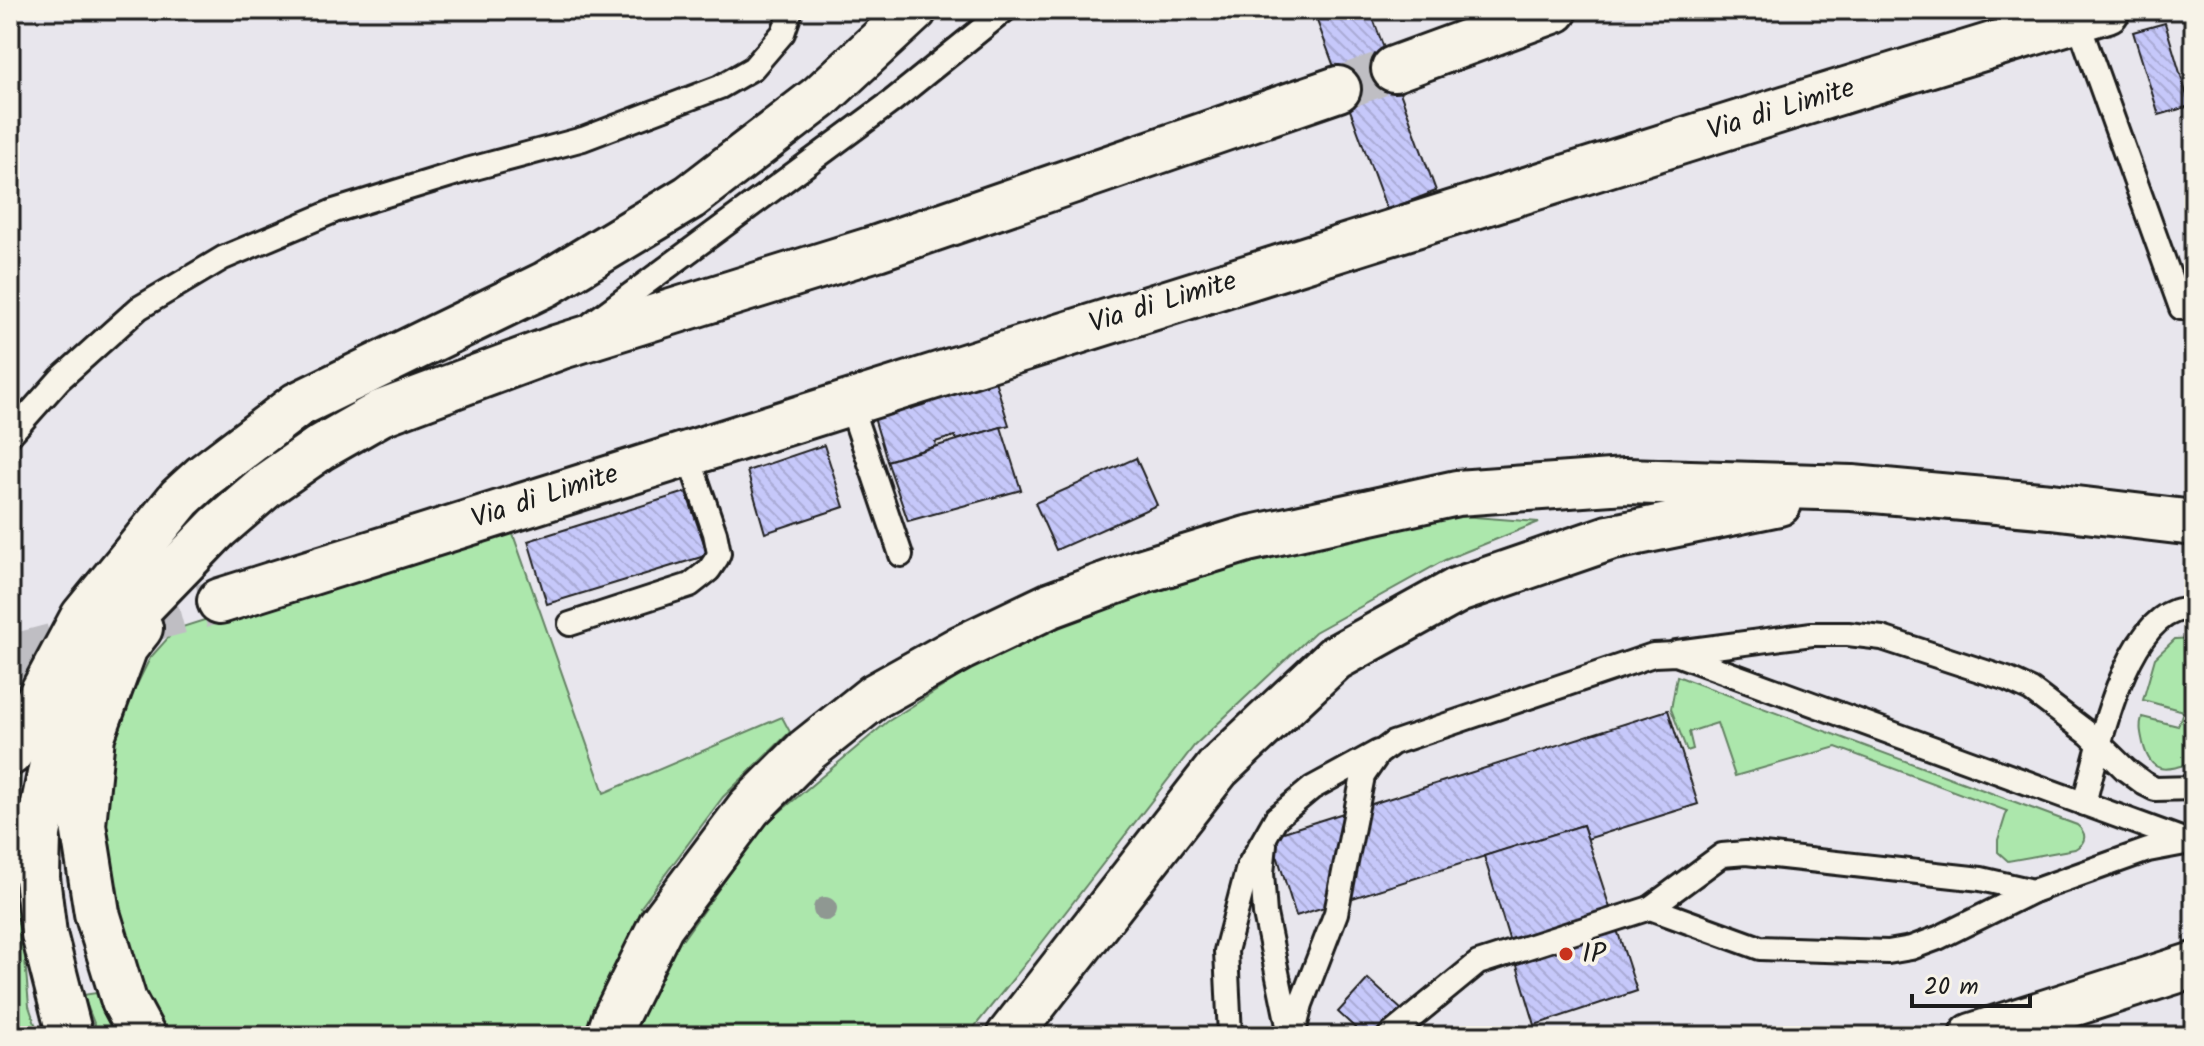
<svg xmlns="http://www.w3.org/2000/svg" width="2204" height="1046" viewBox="0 0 2204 1046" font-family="Kalam,sans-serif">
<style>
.grass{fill:#ace7ac;stroke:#648264;stroke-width:2}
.building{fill:url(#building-back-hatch);stroke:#1c1c1c;stroke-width:2}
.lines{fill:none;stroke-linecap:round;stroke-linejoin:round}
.street-tunnel{stroke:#bfbec3;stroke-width:44;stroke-dasharray:44 22;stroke-linecap:butt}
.highway-tunnel{stroke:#bfbec3;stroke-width:44;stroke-dasharray:44 22;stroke-linecap:butt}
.lane-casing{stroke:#1c1c1c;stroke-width:28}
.street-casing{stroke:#1c1c1c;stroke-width:50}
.highway-casing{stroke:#1c1c1c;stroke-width:50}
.lane{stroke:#f7f3e8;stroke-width:22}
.street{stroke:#f7f3e8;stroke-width:44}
.highway{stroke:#f7f3e8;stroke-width:44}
.tree{fill:#8f9892}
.poi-dot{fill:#c8321e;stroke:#f7f3e8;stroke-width:3}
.labels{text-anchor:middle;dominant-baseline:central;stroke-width:8;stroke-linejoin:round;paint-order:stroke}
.street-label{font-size:28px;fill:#1c1c1c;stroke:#f7f3e8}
.poi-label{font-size:28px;fill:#1c1c1c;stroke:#f7f3e8;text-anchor:start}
</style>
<defs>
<pattern id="building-back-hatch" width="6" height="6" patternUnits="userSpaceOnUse" patternTransform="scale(2)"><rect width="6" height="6" fill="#c6c8fa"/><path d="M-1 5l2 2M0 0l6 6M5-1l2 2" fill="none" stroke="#aaabd6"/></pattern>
</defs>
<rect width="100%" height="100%" fill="#e8e6ed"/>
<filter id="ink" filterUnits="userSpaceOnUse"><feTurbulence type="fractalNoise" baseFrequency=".0125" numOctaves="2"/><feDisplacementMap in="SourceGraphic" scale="16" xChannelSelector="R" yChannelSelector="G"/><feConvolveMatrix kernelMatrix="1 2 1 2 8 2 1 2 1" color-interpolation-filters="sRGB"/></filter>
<g filter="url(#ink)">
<g class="grass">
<polygon points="1449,515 1539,522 1445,560 1315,632 1194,746 1030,958 967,1036 163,1036 140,994 114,909 101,824 109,741 150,658 176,629 509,523 604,793 782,717 790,732 723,797 641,907 683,939 764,825 887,722 977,665 1061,626 1149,591 1265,558"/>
<path d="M2194 638V762C2166 771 2151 776 2143 743 2141 733 2139 727 2142 717L2178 726 2183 711 2143 700 2155 658 2175 639Z"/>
<path d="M1677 676 2077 825C2087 833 2087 842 2075 849L2008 861 1998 852V840L2007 811 1836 747 1735 776 1717 723 1689 732 1693 749 1687 751 1671 709Z"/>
<polygon points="24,746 14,831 29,1006 39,1036 10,1036 10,775"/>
<polygon points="96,993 114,1036 99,1036 83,995"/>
</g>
<g class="building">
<polygon points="1313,10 1370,10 1436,191 1387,210"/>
<polygon points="2184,10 2194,10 2194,41"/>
<polygon points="2165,23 2190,106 2159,115 2133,32"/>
<polygon points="992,371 1009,425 956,440 955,436 935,442 936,446 887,461 872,411"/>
<polygon points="1001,427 1021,490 908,521 887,461"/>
<polygon points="824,445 844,507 765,533 747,471"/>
<polygon points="1136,458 1157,505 1056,550 1035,503"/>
<polygon points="686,492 708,555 547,604 528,541"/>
<polygon points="1668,710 1698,804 1587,839 1583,825 1296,916 1271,836"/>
<polygon points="1583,825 1637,991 1535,1025 1484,856"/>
<polygon points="1368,979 1402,1010 1378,1036 1364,1036 1338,1012"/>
</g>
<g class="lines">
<polyline class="street-tunnel" points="10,657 220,601"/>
<polyline class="highway-tunnel" points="1338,89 1394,69"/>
<g class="lane-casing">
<g id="lane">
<polyline points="2077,19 2181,308"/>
<polyline points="592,323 891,102 1005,10"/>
<polyline points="849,401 901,555"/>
<polyline points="10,435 60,379 139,308 223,258 334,211 467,170 583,139 720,87 753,68 783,33 791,10"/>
<polyline points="570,624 690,585 709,570 717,558 719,553 715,533 687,452"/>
<polyline points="1677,652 1812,634 1848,634 1882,638 2007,679 2031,690 2089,734 2126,770 2145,784 2155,789 2194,788"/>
<path d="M2084 804C2096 756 2123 629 2175 611 2180 609 2189 609 2194 609"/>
<polyline points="1265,844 1262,873 1265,914 1290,1035"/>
<polyline points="1650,908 1722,855 1746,853 1981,879 2033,891"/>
<polyline points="1230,1036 1226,951 1248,867 1276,818 1312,788 1378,752"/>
<polyline points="1293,1036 1301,1004 1336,913 1363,776 1378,754 1393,743 1653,655 1676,654 2189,842"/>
<polyline points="1389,1036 1478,963 1650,908 1760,948 1888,952 1911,948 1938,938 2033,891 2148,850 2185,843"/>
</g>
</g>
<g class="street-casing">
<polyline id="street" points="220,601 1787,108 2107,10"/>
</g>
<g class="highway-casing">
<g id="highway">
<polyline points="1394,69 1555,10"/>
<polyline points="140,628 125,647 92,736 83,825 97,913 124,1001 143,1036"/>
<polyline points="83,666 217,528 267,485 320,448 381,413 559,347 877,248 1338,89"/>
<polyline points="10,753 83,617 180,498 204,476 297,405 546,284 690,197 820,97 914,10"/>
<polyline points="70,1036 44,934 37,878 38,834 57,739 86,661"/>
<polyline points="609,1036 615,1018 661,925 749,808 806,751 875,696 961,648 1051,605 1143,571 1247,539 1457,493 1625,481 1852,488 2051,506 2194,523"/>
<polyline points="1009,1036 1218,768 1335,658 1458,590 1609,538 1779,503"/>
<polyline points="1972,1036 2194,965"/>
</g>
</g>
<use href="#lane" class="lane"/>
<use href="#street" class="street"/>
<use href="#highway" class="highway"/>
</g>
<circle class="tree" cx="825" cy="909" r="12"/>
</g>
<circle class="poi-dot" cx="1566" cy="954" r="8"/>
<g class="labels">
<g class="street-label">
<text transform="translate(1781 110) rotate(-17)">Via di Limite</text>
<text transform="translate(1163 303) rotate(-17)">Via di Limite</text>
<text transform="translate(545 497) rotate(-18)">Via di Limite</text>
</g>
<g class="poi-label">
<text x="1582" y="954">IP</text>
</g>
</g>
<rect width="2204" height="1046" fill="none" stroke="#f7f3e8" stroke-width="40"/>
<rect x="20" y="20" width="2164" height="1006" fill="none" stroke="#1c1c1c" stroke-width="3" filter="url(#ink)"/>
<path d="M1912 994v12h118v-12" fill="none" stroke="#1c1c1c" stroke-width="4"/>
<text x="1924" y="994" font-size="24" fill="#1c1c1c" stroke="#f7f3e8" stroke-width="6" paint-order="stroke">20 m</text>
</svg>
